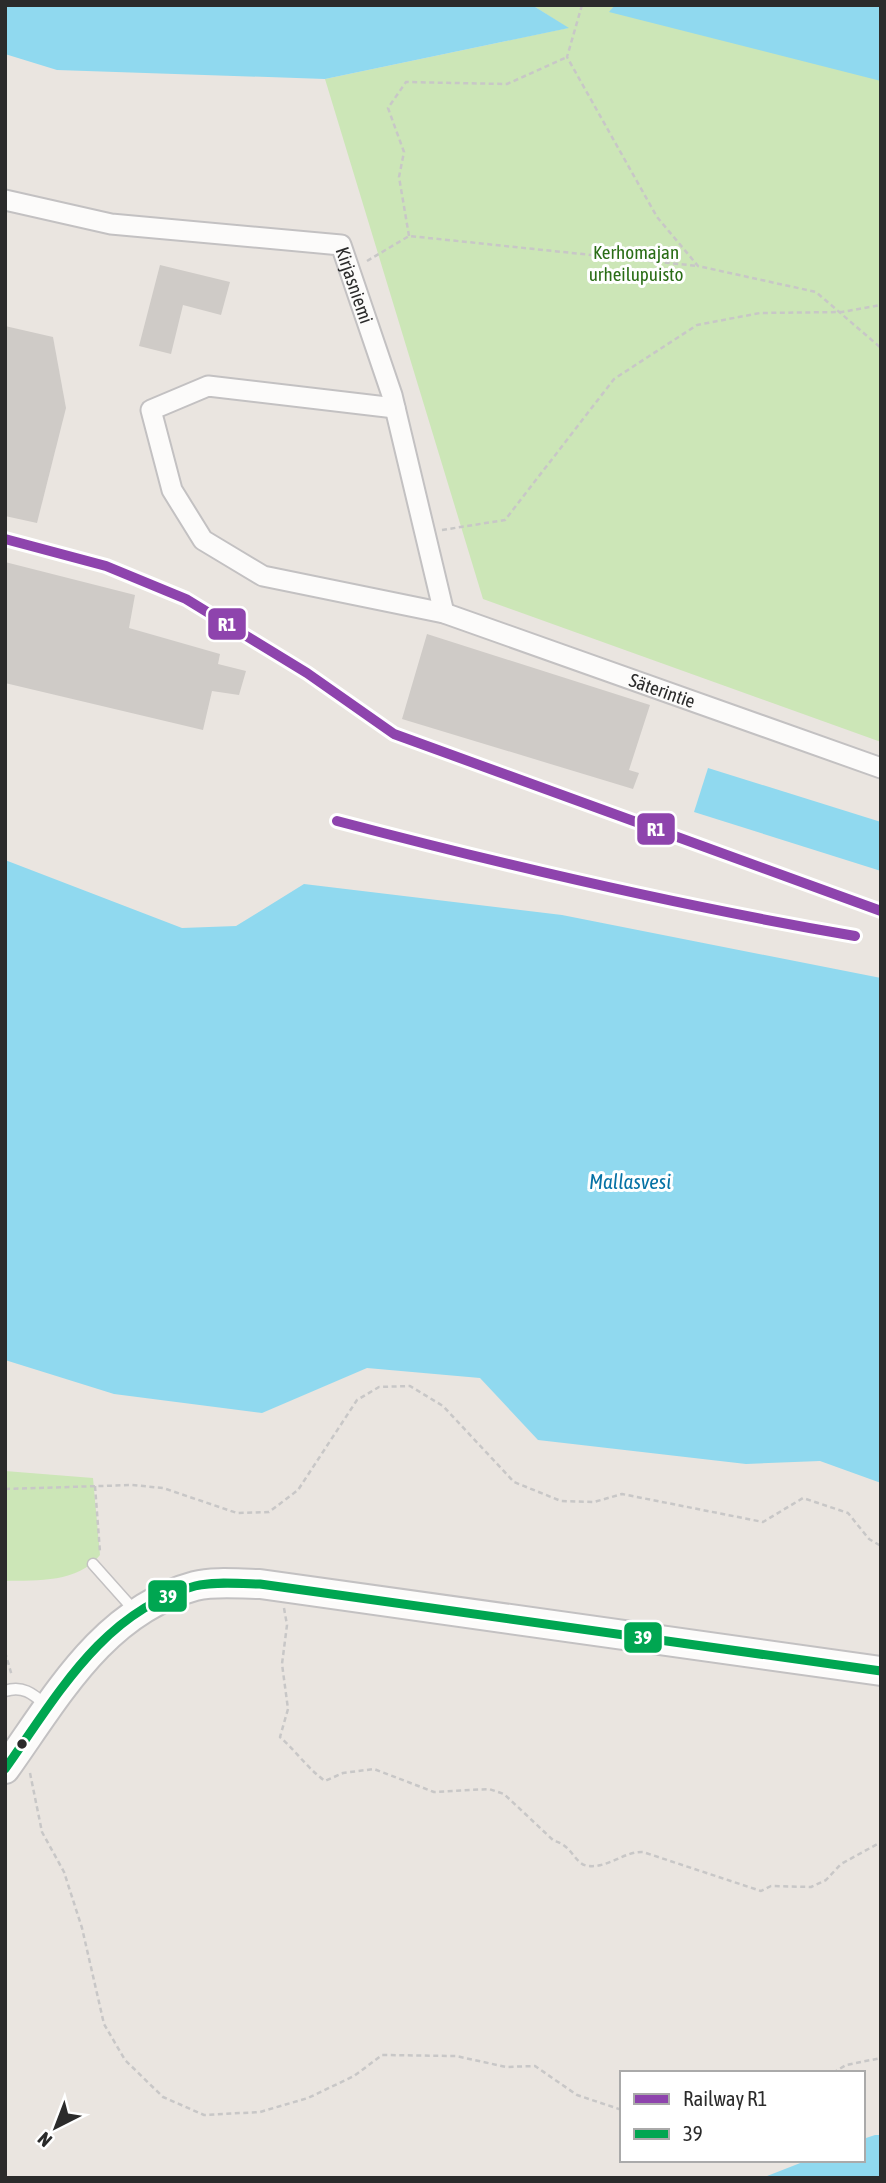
<svg xmlns="http://www.w3.org/2000/svg" width="886" height="2183" viewBox="0 0 886 2183" font-family="'Asap Condensed',sans-serif">
<style>
.green{fill:#cce6b7}
.water{fill:#90d9ef}
.building{fill:#cfcbc7}
.lines{fill:none;stroke-linecap:round;stroke-linejoin:round}
.lane-casing{stroke:#c3c1c2;stroke-width:13}
.street-casing{stroke:#c3c1c2;stroke-width:23}
.secondary-casing{stroke:#c3c1c2;stroke-width:32}
.path{stroke:#c8c7c7;stroke-width:2.5;stroke-dasharray:5 3.5;stroke-linecap:butt}
.lane{stroke:#fcfbfa;stroke-width:10}
.street{stroke:#fcfbfa;stroke-width:19}
.secondary{stroke:#fcfbfa;stroke-width:28}
.bus-1-casing{stroke:#fff;stroke-width:14}
.bus-1{stroke:#00a651;stroke-width:9}
.rail-1-casing{stroke:#fff;stroke-width:16}
.rail-1{stroke:#8e44ad;stroke-width:10}
.bus-dot{fill:#2b2b2b;stroke:#fff;stroke-width:2.5}
.labels{text-anchor:middle;dominant-baseline:central;stroke-width:6;stroke-linejoin:round;paint-order:stroke}
.park-label{font-size:19px;fill:#2a6d16;stroke:#fff}
.street-label{font-size:19px;fill:#2b2b2b;stroke:#fff}
.water-label{font-size:21px;font-style:italic;fill:#0572a5;stroke:#fff}
.line-badge{stroke:#fff;stroke-width:2.5}
.badge-label{font-size:19px;text-anchor:middle;font-weight:bold;fill:#fff}
</style>
<rect width="100%" height="100%" fill="#eae5e0"/>
<g class="green">
<polygon points="532,5 881,5 881,742 483,599 325,79 568,28"/>
<path d="M5 1471 93 1478 100 1555C77 1583 39 1580 5 1581Z"/>
</g>
<g class="water">
<polygon points="5,5 532,5 569,28 325,79 57,70 5,54"/>
<polygon points="615,5 881,5 881,81 609,12"/>
<polygon points="708,768 881,822 881,871 694,812"/>
<polygon points="5,860 182,928 236,926 304,884 562,915 881,978 881,1483 820,1461 746,1464 538,1440 480,1378 367,1368 262,1413 114,1394 5,1360"/>
<polygon points="875,2135 881,2135 881,2178 762,2178 808,2160 863,2160 863,2139"/>
</g>
<g class="building">
<polygon points="160,265 230,282 221,315 183,305 171,354 139,346"/>
<polygon points="5,326 53,337 66,408 37,523 5,516"/>
<polygon points="5,562 135,595 129,628 220,654 218,664 246,671 239,695 212,691 203,730 5,683"/>
<polygon points="427,634 650,705 629,770 639,773 633,789 402,719"/>
</g>
<g class="lines">
<g class="lane-casing">
<g id="lane">
<polyline points="93,1564 134,1610"/>
<path d="M5 1691C23 1685 33 1694 46 1705"/>
</g>
</g>
<g class="street-casing">
<g id="street">
<path id="s1" d="M5 200 111 224 341 245 392 395 444 613"/>
<path id="s2" d="M395 408 208 386 151 410 172 490 203 540 263 576 444 613 881 768"/>
</g>
</g>
<g class="secondary-casing">
<path id="secondary" d="M5 1769C57 1696 103 1611 195 1586 215 1581 240 1584 260 1584L881 1671"/>
</g>
<g class="path">
<polyline points="582,5 567,57 657,217 698,266 816,292 881,348"/>
<polyline points="409,236 399,177 404,152 388,108 406,82 507,84 567,57"/>
<polyline points="367,261 409,236 698,266"/>
<polyline points="442,530 505,520 614,379 697,325 760,313 842,312 881,305"/>
<polyline points="95,1486 100,1552"/>
<polyline points="5,1489 132,1485 163,1488 237,1513 269,1512 298,1490 357,1400 379,1387 410,1386 443,1406 514,1482 561,1501 594,1502 622,1494 763,1522 803,1498 848,1513 869,1539 881,1546"/>
<path d="M284 1608 287 1625 282 1664 288 1709 280 1737C296 1751 307 1768 325 1781L343 1773 374 1769 434 1792 489 1789 504 1794 554 1841C573 1845 574 1865 589 1866 608 1868 625 1851 643 1852L761 1891 771 1886 811 1887 826 1880 841 1864 881 1842"/>
<polyline points="5,1652 12,1676"/>
<polyline points="30,1773 42,1832 64,1872 82,1928 104,2024 125,2060 163,2097 204,2115 260,2112 308,2098 354,2076 382,2055 456,2056 506,2067 535,2066 577,2095 622,2110"/>
<polyline points="833,2073 846,2065 881,2058"/>
</g>
<use href="#lane" class="lane"/>
<use href="#street" class="street"/>
<use href="#secondary" class="secondary"/>
<g class="bus-1-casing">
<path id="bus-1" d="M5 1769C57 1696 103 1611 195 1586 215 1581 240 1584 260 1584L881 1671"/>
</g>
<use href="#bus-1" class="bus-1"/>
<g class="rail-1-casing">
<g id="rail-1">
<polyline points="5,539 106,566 186,599 307,673 394,734 881,911"/>
<path d="M337 821C508 866 680 906 855 936"/>
</g>
</g>
<use href="#rail-1" class="rail-1"/>
</g>
<circle class="bus-dot" cx="22" cy="1744" r="6"/>
<g class="labels">
<g class="park-label">
<text x="636" y="252">Kerhomajan<tspan x="636" dy="22">urheilupuisto</tspan></text>
</g>
<g class="street-label">
<text stroke="none"><textPath href="#s1" startOffset="382">Kirjasniemi</textPath></text>
<text stroke="none"><textPath href="#s2" startOffset="878">Säterintie</textPath></text>
</g>
<g class="water-label">
<text x="630" y="1181">Mallasvesi</text>
</g>
</g>
<g class="line-badge">
<rect x="207" y="607" width="40" height="34" rx="7" fill="#8e44ad"/>
<rect x="636" y="812" width="40" height="34" rx="7" fill="#8e44ad"/>
<rect x="147" y="1579" width="41" height="34" rx="7" fill="#00a651"/>
<rect x="623" y="1621" width="40" height="33" rx="7" fill="#00a651"/>
</g>
<g class="badge-label">
<text x="227" y="631">R1</text>
<text x="656" y="836">R1</text>
<text x="168" y="1603">39</text>
<text x="643" y="1644">39</text>
</g>
<rect width="886" height="2183" fill="none" stroke="#2b2b2b" stroke-width="14"/>
<rect x="620" y="2071" width="245" height="91" fill="#ffffff" stroke="#aaaaaa" stroke-width="2"/>
<rect x="634" y="2094" width="35" height="10" fill="#8e44ad" stroke="#aaaaaa" stroke-width="2"/>
<text x="683" y="2106" font-size="21" fill="#2b2b2b">Railway R1</text>
<rect x="634" y="2129" width="35" height="10" fill="#00a651" stroke="#aaaaaa" stroke-width="2"/>
<text x="683" y="2141" font-size="21" fill="#2b2b2b">39</text>
<g transform="translate(56 2127) rotate(222)" stroke="#ffffff" stroke-width="5" paint-order="stroke">
<path d="M0-5L12 26L0 18L-12 26Z" fill="#2b2b2b"/>
<text y="-10" font-size="19" font-weight="bold" text-anchor="middle" fill="#2b2b2b">N</text>
</g>
</svg>
